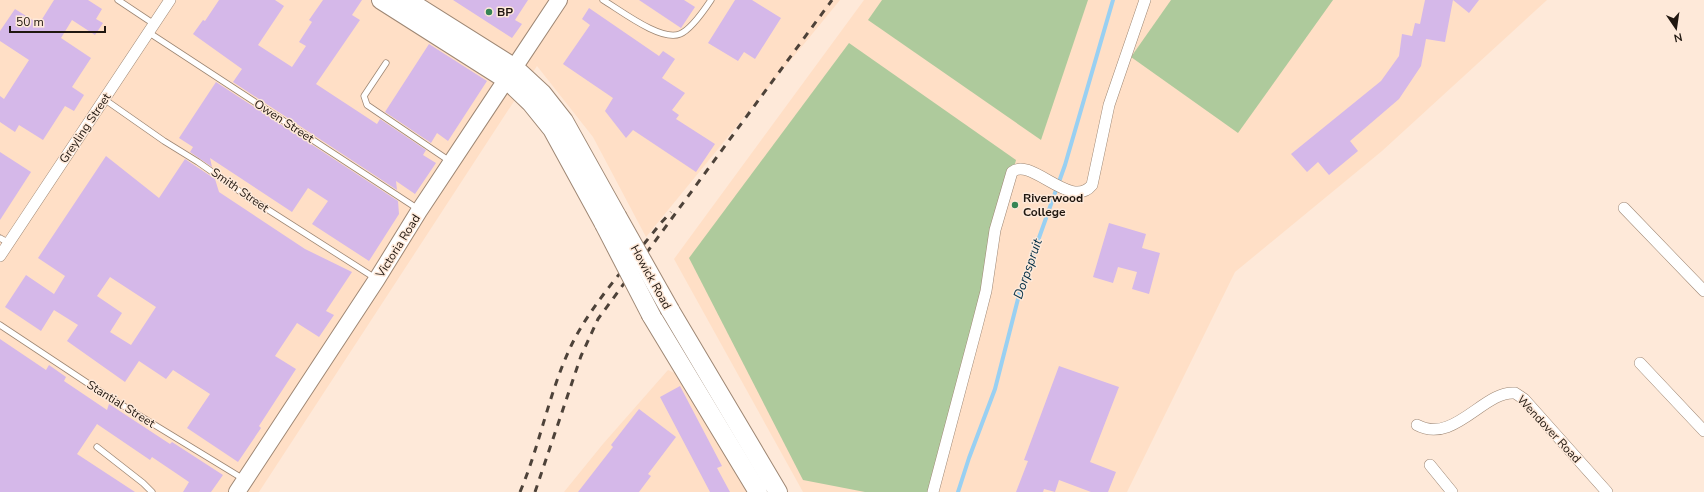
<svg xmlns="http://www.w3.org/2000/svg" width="1704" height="492" viewBox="0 0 1704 492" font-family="'Nunito Sans',sans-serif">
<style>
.built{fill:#ffdfc6}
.green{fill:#aeca9c}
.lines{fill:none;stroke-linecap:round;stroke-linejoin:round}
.stream{stroke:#99d0f2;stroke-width:4}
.building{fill:#d5b8e9;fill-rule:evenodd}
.service-casing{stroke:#9e8774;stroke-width:7}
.minor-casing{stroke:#9e8774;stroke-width:12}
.secondary-casing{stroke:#9e8774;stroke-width:18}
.primary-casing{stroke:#9e8774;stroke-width:20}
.service{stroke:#fff;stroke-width:5.5}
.minor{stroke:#fff;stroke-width:11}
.secondary{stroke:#fff;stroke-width:16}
.primary{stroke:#fff;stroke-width:18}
.rail{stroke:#4d4239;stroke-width:3;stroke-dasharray:7 7;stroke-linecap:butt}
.primary-bridge-casing{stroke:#9e8774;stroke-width:20;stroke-linecap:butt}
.primary-bridge{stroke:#fff;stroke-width:18}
.poi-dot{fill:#368555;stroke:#fee9d9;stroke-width:1.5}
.labels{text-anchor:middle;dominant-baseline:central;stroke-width:3;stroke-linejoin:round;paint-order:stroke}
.poi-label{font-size:12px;font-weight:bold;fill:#201710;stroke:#fee9d9;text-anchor:start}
.street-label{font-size:12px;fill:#201710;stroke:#fee9d9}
.water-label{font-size:13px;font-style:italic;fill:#002d44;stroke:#fee9d9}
</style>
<rect width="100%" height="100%" fill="#fee9d9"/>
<g class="built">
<polygon points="0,0 840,0 646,237 593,137 537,66 259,492 0,492"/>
<polygon points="864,0 1547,0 1382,151 1235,272 1127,492 803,492 674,259"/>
<polygon points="668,370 696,383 754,492 564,492 603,444"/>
</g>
<g class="green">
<polygon points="882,0 1088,0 1041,140 868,20"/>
<polygon points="1171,0 1333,0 1238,133 1131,57"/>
<polygon points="849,43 1016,160 928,492 865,492 803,480 689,258"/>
</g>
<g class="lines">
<polyline class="stream" points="958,492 969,458 995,389 1020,291 1065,165 1113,0"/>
</g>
<g class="building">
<polygon points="54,0 88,0 102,9 96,19 103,23 95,35 72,20 61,38 91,58 72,87 84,95 74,111 65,106 43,140 19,125 15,132 0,122 0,96 4,99 29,60 0,41 0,31 15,9 39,24"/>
<polygon points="219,0 275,0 284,6 258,45 292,67 306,46 299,42 312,22 309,20 323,0 362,0 352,15 360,20 316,84 377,124 380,119 426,150 423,155 436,163 415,194 396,181 397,190 233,82 242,69 193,34 203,20 205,21"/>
<polygon points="453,0 528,0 515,20 522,24 512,38"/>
<polygon points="639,0 684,0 695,7 681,28"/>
<polygon points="735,0 752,0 781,18 755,59 744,52 738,61 708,43"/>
<polygon points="1425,0 1479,0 1469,13 1453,0 1445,42 1426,39 1421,66 1399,99 1350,141 1358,151 1329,175 1318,162 1307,172 1291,154 1381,81 1399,56 1402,34 1412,36 1415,23 1420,24"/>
<polygon points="589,8 659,56 663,51 675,59 662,78 685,93 672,110 679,115 676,119 715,144 696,172 633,130 626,138 605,111 613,98 563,64 590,25 582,19"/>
<polygon points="429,44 487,81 448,141 437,133 431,143 385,112"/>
<polygon points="216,82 398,201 399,214 369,261 312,224 328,201 308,188 292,212 210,158 212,167 190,152 193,147 179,138"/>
<polygon points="0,152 31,172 0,220"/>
<path d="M106 156 159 198 185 159 215 179 219 192 305 249 352 272 326 311 334 315 319 337 297 323 275 356 296 369 259 426 261 428 238 462 187 428 210 394 173 370 166 379 139 361 125 382 67 341 78 325 54 310 41 331 5 307 26 275 54 294 65 276 38 258ZM110 277 156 307 131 345 110 332 122 313 97 296Z"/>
<polygon points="1109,223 1146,234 1142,248 1160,253 1149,294 1132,289 1137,272 1118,267 1113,283 1093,277"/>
<polygon points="0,339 46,370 49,365 66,377 64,381 107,410 109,404 170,444 172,442 223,475 211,492 183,492 189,482 152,457 150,460 97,424 77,454 135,492 0,492"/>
<polygon points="1059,366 1119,387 1090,462 1116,472 1108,492 1091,492 1059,480 1055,492 1044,489 1043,492 1016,492 1028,461 1024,460"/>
<polygon points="680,386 722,466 717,468 730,492 710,492 660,397"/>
<polygon points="639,409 676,437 648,474 651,476 639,492 578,492 613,447 611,445"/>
</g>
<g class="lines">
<g class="service-casing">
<g id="service">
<polyline points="118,0 154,24"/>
<path d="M603 0C620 10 661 42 680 34 690 30 705 9 711 0"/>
<polyline points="148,32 418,209"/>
<polyline points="386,63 364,96 367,105 451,162"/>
<polyline points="104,99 164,141 198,162 245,195 375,278"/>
<polyline points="0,238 9,243"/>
<polyline points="0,325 104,394 245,480"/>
<polyline points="97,447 143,483 152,492"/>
</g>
</g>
<g class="minor-casing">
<g id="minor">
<polyline points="1624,208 1704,291"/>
<polyline points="0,256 170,0"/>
<polyline points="1640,363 1704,431"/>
<path d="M1417 425C1454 445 1484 390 1515 393L1524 399 1607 492"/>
<polyline points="1430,465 1452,492"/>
<path d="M933 492 977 326 986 291 995 230 1012 172C1031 156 1071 211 1092 185L1109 105 1145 0"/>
</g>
</g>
<g class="secondary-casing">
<polyline id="secondary" points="237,492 377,279 419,211 559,0"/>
</g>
<g class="primary-casing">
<g id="primary">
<polyline points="381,0 507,80 531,103 552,129 604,224"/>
<polyline points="407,0 515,68 542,93 564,121 617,216"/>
<polyline points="670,310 778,492"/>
<polyline points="651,315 758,492"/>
</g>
</g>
<use href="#service" class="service"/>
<use href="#minor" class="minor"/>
<use href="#secondary" class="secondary"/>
<use href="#primary" class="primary"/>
<g class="rail">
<path d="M520 492C540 445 549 392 571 346 591 304 631 261 660 224L671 212"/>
<polyline points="535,492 581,356 598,319 832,0"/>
</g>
<g class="primary-bridge-casing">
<g id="primary-bridge">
<polyline points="617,216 670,310"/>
<polyline points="604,224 651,315"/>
</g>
</g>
<use href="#primary-bridge" class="primary-bridge"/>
</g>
<g class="poi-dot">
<circle cx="489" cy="12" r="4"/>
<circle cx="1015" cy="205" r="4"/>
</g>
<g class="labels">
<g class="poi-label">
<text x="497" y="12">BP</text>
<text x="1023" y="198">Riverwood<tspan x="1023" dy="14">College</tspan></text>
</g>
<g class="street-label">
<text transform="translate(284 121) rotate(33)">Owen Street</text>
<text transform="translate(85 128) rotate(-56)">Greyling Street</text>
<text transform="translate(240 190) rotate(35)">Smith Street</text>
<text transform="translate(398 246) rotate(-58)">Victoria Road</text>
<text transform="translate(651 277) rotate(61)">Howick Road</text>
<text transform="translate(121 404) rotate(32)">Stantial Street</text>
<text transform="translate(1549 429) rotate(47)">Wendover Road</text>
</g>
<g class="water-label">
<text transform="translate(1028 269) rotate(-71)">Dorpspruit</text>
</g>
</g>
<g transform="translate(1676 28) rotate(167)" stroke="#fee9d9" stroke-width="3" paint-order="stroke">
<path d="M0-3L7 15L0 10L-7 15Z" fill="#201710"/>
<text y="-6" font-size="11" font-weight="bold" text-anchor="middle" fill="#201710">N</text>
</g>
<path d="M10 26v6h95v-6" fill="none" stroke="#201710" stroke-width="2"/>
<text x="16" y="26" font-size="12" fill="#201710" stroke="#fee9d9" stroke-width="3" paint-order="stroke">50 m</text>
</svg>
